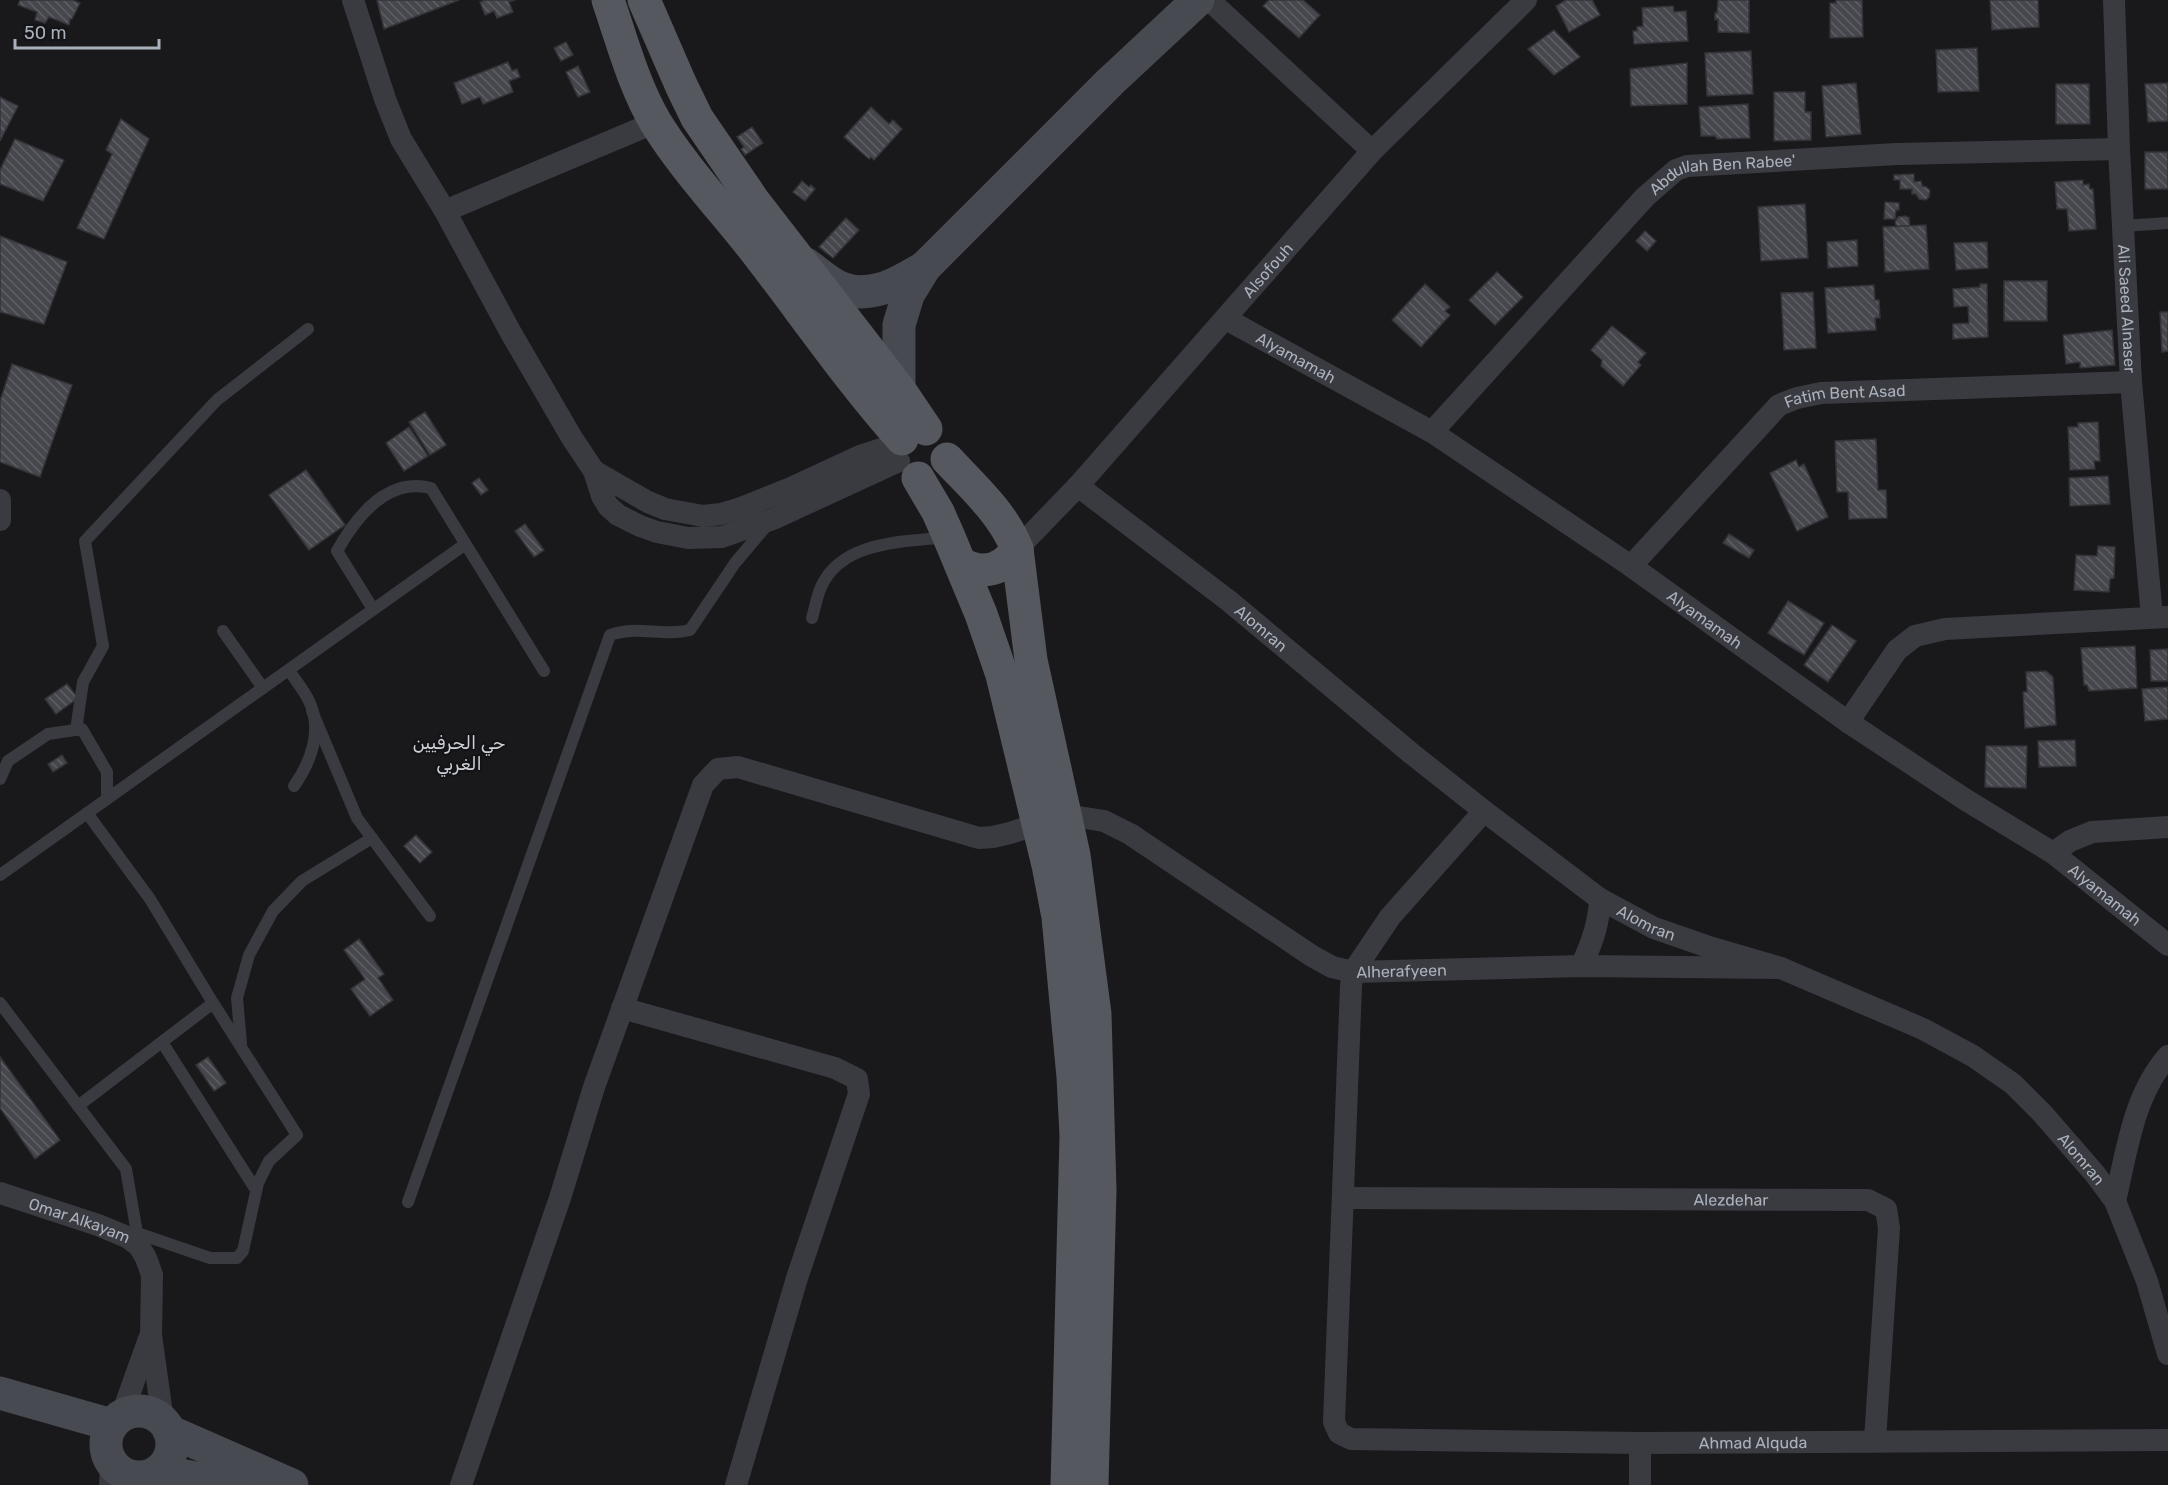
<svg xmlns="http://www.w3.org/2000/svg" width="2168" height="1485" viewBox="0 0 2168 1485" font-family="Rubik,'Noto Naskh Arabic',sans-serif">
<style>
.building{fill:url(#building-back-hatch);stroke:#333338;stroke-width:1.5}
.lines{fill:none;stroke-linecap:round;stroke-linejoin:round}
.lane{stroke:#3a3b41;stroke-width:12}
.street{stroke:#3a3b41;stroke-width:22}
.secondary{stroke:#484a51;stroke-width:33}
.primary{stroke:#565860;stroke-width:33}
.labels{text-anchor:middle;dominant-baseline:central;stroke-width:4.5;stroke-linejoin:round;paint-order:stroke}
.street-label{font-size:16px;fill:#abb1bc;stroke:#141417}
.neighbourhood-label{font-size:18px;fill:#cdd0d8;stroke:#141417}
</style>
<defs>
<pattern id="building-back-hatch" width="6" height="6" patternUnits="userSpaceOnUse" patternTransform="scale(1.5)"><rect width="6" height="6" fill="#45474c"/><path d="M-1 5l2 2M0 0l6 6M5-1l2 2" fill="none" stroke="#5d5f64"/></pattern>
</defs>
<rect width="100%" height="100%" fill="#19191c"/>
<g class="building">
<polygon points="20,0 72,0 80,3 72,19 70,19 69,25 49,17 45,23 35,20 37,12 18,5"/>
<polygon points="377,0 459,0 384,29"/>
<polygon points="485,0 515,0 509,2 513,12 497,18 494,11 485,15 480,2"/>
<polygon points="1269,0 1303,0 1320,15 1299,38 1263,6"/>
<polygon points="1566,0 1592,0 1600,15 1569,32 1556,6"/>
<polygon points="1718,0 1749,0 1749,33 1718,32 1718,19 1715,20 1715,13 1717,13"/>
<polygon points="1836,0 1862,0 1863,37 1830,38 1830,3 1836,3"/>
<polygon points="1990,0 2038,0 2039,27 1992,30"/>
<polygon points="1673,6 1674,12 1686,11 1688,41 1634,44 1633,31 1637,31 1637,27 1643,26 1642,8"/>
<polygon points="1554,30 1580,57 1554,75 1528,49"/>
<polygon points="566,42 573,55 561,61 554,48"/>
<polygon points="1977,48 1979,91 1938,92 1936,50"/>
<polygon points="1751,51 1753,94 1707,96 1705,53"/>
<polygon points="508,62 512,71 517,69 520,77 509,81 513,92 483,104 480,97 462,104 454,83"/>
<polygon points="1687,63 1687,104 1631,106 1630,69"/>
<polygon points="578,66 590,92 578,97 566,72"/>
<polygon points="1856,83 1861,134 1826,137 1822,86"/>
<polygon points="2168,83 2168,121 2148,122 2145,84"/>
<polygon points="2056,84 2089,84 2090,124 2056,124"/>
<polygon points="1774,92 1805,92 1805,112 1811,112 1811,140 1774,141"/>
<polygon points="0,97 18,106 0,141"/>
<polygon points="1748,104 1750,138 1717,139 1715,136 1701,136 1699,107"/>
<polygon points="871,107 889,124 893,120 902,129 874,160 871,157 869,159 844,137"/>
<polygon points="121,119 149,139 104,239 77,228 112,154 106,150"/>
<polygon points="752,127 763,143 745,155 741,149 744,147 737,137"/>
<polygon points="15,139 64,160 43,201 0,184 0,170"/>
<rect x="2145" y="152" width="23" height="37"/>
<polygon points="1914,174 1914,182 1921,181 1922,186 1926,187 1930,190 1929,197 1926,200 1919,199 1916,194 1912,194 1912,189 1900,189 1900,180 1894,180 1894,175"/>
<polygon points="2083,180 2083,185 2089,184 2090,189 2093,189 2096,229 2069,231 2067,209 2057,209 2055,182"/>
<polygon points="802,181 809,187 811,185 815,189 805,201 793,192"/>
<polygon points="1885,202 1899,203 1899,210 1896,210 1895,219 1884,219"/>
<polygon points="1805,204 1808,258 1761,261 1758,207"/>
<polygon points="1906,216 1909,218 1910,227 1897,227 1895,222 1898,217"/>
<polygon points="846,218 859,230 833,258 819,247"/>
<polygon points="1926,225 1929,269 1885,272 1883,227"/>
<polygon points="1645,231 1656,241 1647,251 1636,241"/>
<polygon points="0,236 67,262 44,324 0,312"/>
<polygon points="1857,240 1858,266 1828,268 1827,242"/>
<polygon points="1987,242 1988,268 1956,270 1954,243"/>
<polygon points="1497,272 1523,297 1495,325 1469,300"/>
<rect x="2004" y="281" width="43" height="40"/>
<polygon points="1425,284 1450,307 1445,311 1450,315 1421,347 1392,320"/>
<polygon points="1980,284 1987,284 1988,337 1953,339 1953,324 1969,323 1968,306 1954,307 1953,289 1980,287"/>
<polygon points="1874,285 1875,300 1879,300 1880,318 1875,318 1876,330 1828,333 1825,288"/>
<polygon points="1813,292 1816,348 1784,350 1781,293"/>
<polygon points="2160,312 2168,312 2168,351 2162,352"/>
<polygon points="1612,326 1646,353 1638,362 1641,365 1623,386 1601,366 1602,360 1591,350"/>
<polygon points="2112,330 2115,365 2080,368 2080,362 2066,364 2063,335"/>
<polygon points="12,364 72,385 40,477 0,462 0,401"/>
<polygon points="425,412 446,445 430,455 409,422"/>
<polygon points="2098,422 2100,461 2094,461 2095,469 2070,470 2068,427 2078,427 2078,423"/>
<polygon points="409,427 428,456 404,471 386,443"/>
<polygon points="1876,439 1878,490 1886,490 1887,518 1849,519 1848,492 1837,492 1835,441"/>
<polygon points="1796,460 1799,467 1804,464 1828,517 1797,531 1770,473"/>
<polygon points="306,470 345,525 309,550 269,495"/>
<polygon points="2108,476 2110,504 2070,506 2069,478"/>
<polygon points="479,478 488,490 481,495 472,483"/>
<polygon points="525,524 544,550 534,557 515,531"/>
<polygon points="1729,534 1754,550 1749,558 1723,543"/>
<polygon points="2098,546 2115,547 2114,578 2110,579 2109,592 2074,590 2076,555 2097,556"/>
<polygon points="1788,601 1824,623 1804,655 1768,633"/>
<polygon points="1832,625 1856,641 1828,682 1804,665"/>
<polygon points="2135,646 2137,688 2089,691 2087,685 2084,685 2081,648"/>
<polygon points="2168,649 2168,681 2151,681 2150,650"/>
<polygon points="2046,671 2053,677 2056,725 2025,728 2023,692 2027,692 2026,672"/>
<polygon points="67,684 78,698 56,714 45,699"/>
<polygon points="2168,687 2168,719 2145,721 2142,689"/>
<polygon points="2075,740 2076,766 2039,767 2038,741"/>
<polygon points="1986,746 2027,746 2026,788 1985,787"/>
<polygon points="62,755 67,763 53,772 48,764"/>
<polygon points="416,835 432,852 420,863 404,846"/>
<polygon points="359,939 384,974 378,978 393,1000 370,1016 351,989 365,979 344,950"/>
<polygon points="0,1057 60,1140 35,1159 0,1108"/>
<polygon points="208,1057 226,1083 214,1091 196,1065"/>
</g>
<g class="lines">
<g class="lane">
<polyline points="2123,226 2168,223"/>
<path d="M373 609 337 551C356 517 387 477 431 488L544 671"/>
<path d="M812 618C815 608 817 596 821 587 842 540 905 542 948 537"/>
<polyline points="223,631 263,688"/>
<path d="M289 670C295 680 304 690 309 701 323 730 311 762 294 786"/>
<polyline points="312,711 357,818 430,916"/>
<polyline points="76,730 83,682 103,646 85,541 217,400 308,329"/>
<polyline points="0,779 8,761 48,734 82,729 107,772 107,799"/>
<polyline points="87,813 150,899 213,1003"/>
<polyline points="0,875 464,545"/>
<polyline points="0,1003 126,1169 138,1239"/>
<polyline points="162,1042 256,1190"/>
<polyline points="241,1043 237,998 249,955 273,911 302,881 372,838"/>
<polyline points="78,1106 213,1003 297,1135 269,1161 258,1183 243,1251 237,1258 210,1258 137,1233"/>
<path d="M408 1202 610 635C635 625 664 637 690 630L735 563 768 524"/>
</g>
<g class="street">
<polyline points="353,0 385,99 401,139 445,211 511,333 572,438 594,471 602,496 608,506 618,515 640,526 657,532 688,538 722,537 773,519 899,461"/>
<polyline points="1209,0 1372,151"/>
<path id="s1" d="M2114 0 2119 149 2131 382 2152 617"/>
<polyline points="445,211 656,122"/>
<path id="s2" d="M1226 319 1432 432 1631 566 1848 722 1966 800 2053 853 2168 945"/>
<path id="s3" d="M1432 432 1645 197 1676 170 1687 166 1897 154 2119 149"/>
<polyline points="594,471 648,502 665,509 703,516 721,514 741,508 791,488 860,456 900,443"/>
<path id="s4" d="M1078 486 1229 601 1412 754 1484 811 1600 899 1654 928 1706 946 1781 968 1923 1029 1973 1056 2013 1084 2042 1113 2095 1174 2115 1201 2147 1281 2168 1354"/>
<polyline points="0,500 0,520"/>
<path id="s5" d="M1017 549 1078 486 1372 151 1526 0"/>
<path id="s6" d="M1631 566 1779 405 1797 398 1821 393 2131 382"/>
<polyline points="1848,722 1897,650 1915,636 1945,629 2168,617"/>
<path id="s7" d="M1484 811 1390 917 1353 972 1351 986 1334 1422 1339 1433 1351 1439 1640 1443 2168 1440"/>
<polyline points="2053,853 2070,841 2092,832 2168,827"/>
<path d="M1581 966C1592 944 1599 924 1600 899"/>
<polyline points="622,1008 835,1068 857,1079 859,1094 797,1278 736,1485"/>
<path id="s8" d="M0 1193 98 1225 127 1237 139 1246 146 1258 152 1275 151 1335 163 1421"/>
<path id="s9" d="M1343 1198 1868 1200 1886 1209 1889 1228 1875 1440"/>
<path d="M2115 1201C2127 1151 2133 1096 2168 1056"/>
<polyline points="121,1417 149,1339"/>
<polyline points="109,1457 111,1465 110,1485"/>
<path id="s10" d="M461 1485 560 1198 594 1087 703 785 718 769 738 767 979 838 993 837 1010 833 1066 815 1104 821 1130 834 1312 956 1332 967 1353 972 1581 966 1781 968"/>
<polyline points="1640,1485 1640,1443"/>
</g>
<g class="secondary">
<path d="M806 264C817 272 829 283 841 288 872 300 899 282 925 267"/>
<polyline points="899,389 899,325 908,295 925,267 1110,82 1198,0"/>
<polyline points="0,1393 112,1425"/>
<circle cx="139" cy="1444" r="33"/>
<polyline points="169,1431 292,1485"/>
<polyline points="158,1471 234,1485"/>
</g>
<g class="primary">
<path d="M608 0C622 41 634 86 656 123 683 167 725 212 757 253 805 315 850 381 902 439"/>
<polyline points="644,0 681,85 697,118 753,200 899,389 926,429"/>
<path d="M947 459C972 486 1003 513 1017 549L1031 660 1074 855 1095 1014 1100 1190 1092 1485"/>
<polyline points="918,478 938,512 949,537 981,614 1002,675 1048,865 1058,917 1073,1077 1076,1136 1067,1485"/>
<path d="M960 563C982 576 1004 570 1017 549"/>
</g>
</g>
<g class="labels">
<g class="street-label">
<text stroke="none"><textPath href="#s3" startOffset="402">Abdullah Ben Rabee'</textPath></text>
<text stroke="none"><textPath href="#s5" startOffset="375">Alsofouh</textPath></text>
<text stroke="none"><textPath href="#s1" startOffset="309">Ali Saeed Alnaser</textPath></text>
<text stroke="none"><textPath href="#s2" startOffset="80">Alyamamah</textPath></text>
<text stroke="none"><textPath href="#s6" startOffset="286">Fatim Bent Asad</textPath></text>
<text stroke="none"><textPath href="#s2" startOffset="566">Alyamamah</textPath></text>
<text stroke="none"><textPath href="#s4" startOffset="232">Alomran</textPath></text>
<text stroke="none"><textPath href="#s2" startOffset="1052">Alyamamah</textPath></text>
<text stroke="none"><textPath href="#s4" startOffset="718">Alomran</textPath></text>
<text stroke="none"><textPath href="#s10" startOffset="1504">Alherafyeen</textPath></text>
<text stroke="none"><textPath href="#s4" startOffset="1222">Alomran</textPath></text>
<text stroke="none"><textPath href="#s9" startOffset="388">Alezdehar</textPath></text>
<text stroke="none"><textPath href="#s8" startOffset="84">Omar Alkayam</textPath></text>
<text stroke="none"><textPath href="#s7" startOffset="1086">Ahmad Alquda</textPath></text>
</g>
<g class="neighbourhood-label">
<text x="459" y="743">حي الحرفيين<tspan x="459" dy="21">الغربي</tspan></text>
</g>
</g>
<path d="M15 39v9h144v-9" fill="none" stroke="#abb1bc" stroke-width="3"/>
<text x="24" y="39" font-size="18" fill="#abb1bc" stroke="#141417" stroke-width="4.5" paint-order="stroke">50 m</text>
</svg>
